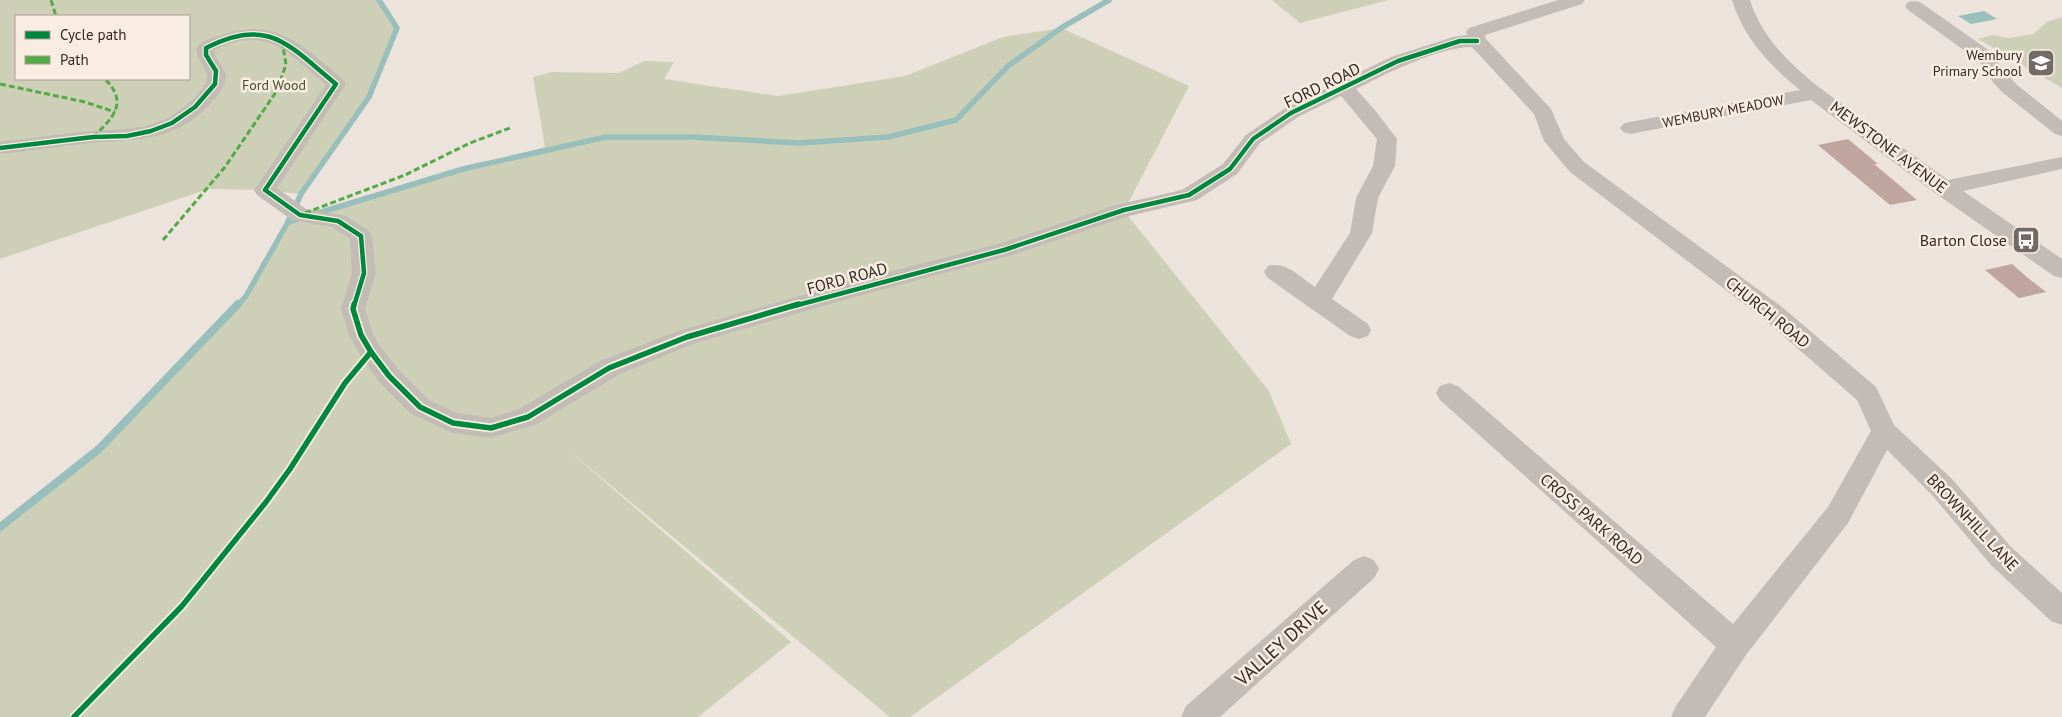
<svg xmlns="http://www.w3.org/2000/svg" width="2062" height="717" viewBox="0 0 2062 717" font-family="'PT Sans',sans-serif">
<style>
.green{fill:#cdd0b6;fill-rule:evenodd}
.water{fill:#98bfbc}
.lines{fill:none;stroke-linecap:round;stroke-linejoin:round}
.stream-far1{stroke:#98bfbc;stroke-width:5.5}
.stream{stroke:#98bfbc;stroke-width:8}
.building{fill:#bfa59d}
.minor{fill:#c3bbb6;fill-rule:evenodd}
.quiet{stroke:#54aa44;stroke-width:3;stroke-dasharray:6 3;stroke-linecap:butt}
.cycleway-far1-casing{stroke:#f9ede2;stroke-width:7}
.cycleway-casing{stroke:#f9ede2;stroke-width:9}
.cycleway-far1{stroke:#00873e;stroke-width:4.5}
.cycleway{stroke:#00873e;stroke-width:5.5}
.labels{text-anchor:middle;dominant-baseline:central;stroke-width:5;stroke-linejoin:round;paint-order:stroke}
.far-poi-label{font-size:14px;fill:#332825;stroke:#f9ede2;text-anchor:end}
.far-park-label{font-size:14px;fill:#455228;stroke:#f9ede2}
.far-street-label{font-size:14px;fill:#332825;stroke:#f9ede2}
.street-label{font-size:16px;fill:#332825;stroke:#f9ede2}
.poi-label{font-size:16px;fill:#332825;stroke:#f9ede2;text-anchor:end}
.near-street-label{font-size:19px;fill:#332825;stroke:#f9ede2}
</style>
<rect width="100%" height="100%" fill="#ebe3dc"/>
<g class="green">
<path d="M0 0H379L397 28 369 97 301 194 265 190 208 189 0 259ZM16 16H189V79H16Z"/>
<polygon points="1272,0 1389,0 1300,23"/>
<polygon points="2062,17 2062,88 1978,39 1992,35 2009,38 2033,34 2047,22"/>
<polygon points="1061,28 1189,86 1124,211 1269,391 1291,444 910,717 890,717 562,445 791,642 698,717 0,717 0,524 99,449 246,296 288,222 334,221 322,219 327,210 463,169 545,147 533,77 552,72 619,73 644,61 674,62 664,79 778,96 905,76 1003,37"/>
</g>
<polygon class="water" points="1984,11 1997,19 1971,24 1958,16"/>
<g class="lines">
<g class="stream-far1">
<polyline points="315,214 463,169 606,137 692,137 799,143 888,137 956,120 1008,66 1061,28 1109,0"/>
<polyline points="288,222 302,218"/>
<polyline points="237,306 246,296 288,222 301,194 369,97 397,28 379,0"/>
</g>
<polyline class="stream" points="0,527 99,449 238,304"/>
</g>
<g class="building">
<polygon points="1848,139 1878,164 1874,164 1917,200 1890,205 1818,145"/>
<polygon points="2012,264 2028,278 2046,292 2019,298 1985,270"/>
</g>
<g class="lines">
<g class="minor">
<path d="M1558 0H1585L1582 4 1485 35 1486 39 1551 109 1564 139 1584 162 1782 307 1876 387 1894 425 1952 479 2011 547 2062 593V625L2051 621 1991 565 1932 495 1887 450 1848 523 1746 655 1705 717H1671L1676 706 1716 647 1440 400 1436 393 1440 386 1449 383 1458 386 1733 624 1828 507 1871 431 1857 400 1764 319 1570 172 1544 141 1534 114 1472 47C1438 47 1386 74 1356 89L1374 109 1397 139 1395 166 1378 198 1372 233 1332 299 1368 324 1371 330 1368 336 1359 339 1350 336 1268 278 1264 272 1268 266C1286 261 1301 278 1315 287L1350 233 1356 198 1373 166 1377 139 1341 96 1298 117 1260 143 1237 174 1197 200 1129 216 1012 255 840 301 695 343 618 375 537 424 491 438 453 433 411 414 380 383 362 358 349 335 341 309 352 273 350 239 332 227 292 220 257 195 254 190 326 85C289 54 267 23 215 50V55L226 74C226 85 219 93 213 101 177 142 140 139 91 143 61 146 30 151 0 154V142C30 138 60 134 90 131 116 129 140 131 165 119 178 113 205 93 207 78 208 67 189 53 200 44 206 39 217 36 224 34 267 22 289 34 321 61 329 68 340 75 346 84L277 188 306 209 346 216 369 231 372 236 376 273 365 309 373 334 380 346 398 369 429 400 457 413 491 418 519 409 600 361 678 331 838 285 998 244 1116 205 1182 190 1223 164 1246 135 1284 109 1391 57 1453 37 1467 35 1466 32 1469 28Z"/>
<path d="M1732 0H1750C1767 55 1822 90 1867 122 1894 141 1921 161 1948 180L2062 157V169L1963 191 2062 259V278L2054 276 1935 193 1811 100 1630 134 1623 132 1620 128 1623 124 1630 122 1800 90C1770 66 1743 37 1732 0Z"/>
<polygon points="1914,1 1920,2 1994,54 2001,67 2016,84 2062,121 2062,136 2055,134 2002,92 1993,82 1979,61 1908,10 1905,6 1908,2"/>
<polygon points="1364,556 1374,560 1379,569 1374,578 1220,717 1181,717 1186,706 1354,560"/>
</g>
<g class="quiet">
<polyline points="51,0 56,16"/>
<polyline points="0,84 85,102 115,112"/>
<path d="M93 137C113 118 129 103 105 79"/>
<polyline points="305,213 405,175 470,143 510,128"/>
<polyline points="163,240 225,167 276,92 286,65 282,40"/>
</g>
<g class="cycleway-far1-casing">
<g id="cycleway-far1">
<path d="M0 148 93 137 127 136 151 131 172 123 195 107 215 84 216 71 206 55V48C269 15 290 47 336 84L265 190 300 215 338 221 361 236 364 273 354 306"/>
<polyline points="794,306 1004,250 1124,210 1189,195 1230,169 1253,139 1291,113 1398,61 1460,41 1477,41"/>
</g>
</g>
<g class="cycleway-casing">
<g id="cycleway">
<polyline points="354,304 353,309 361,335 371,352 389,376 420,407 453,423 491,428 528,417 609,368 687,337 799,304"/>
<polyline points="74,717 182,606 266,502 290,469 345,383 371,352"/>
</g>
</g>
<use href="#cycleway-far1" class="cycleway-far1"/>
<use href="#cycleway" class="cycleway"/>
</g>
<defs>
<g id="school-square" transform="scale(1.4375)"><rect x="-9" y="-9" width="18" height="18" rx="4" fill="#736965" stroke="#f9ede2"/><path d="M0-5L7-2L0 1L-7-2ZM-4 1L0 2.5L4 1V4Q0 6-4 4Z" fill="#fff"/></g>
<g id="bus-square" transform="scale(1.4375)"><rect x="-9" y="-9" width="18" height="18" rx="4" fill="#736965" stroke="#f9ede2"/><path d="M-5-6H5V4H4V6H2V4H-2V6H-4V4H-5ZM-3.5-4V0h7V-4ZM-3.5 1.2v1.5H-2V1.2ZM2 1.2v1.5H3.5V1.2Z" fill="#fff"/></g>
</defs>
<g fill-rule="evenodd">
<use href="#school-square" x="2041" y="63"/>
<use href="#bus-square" x="2026" y="240"/>
</g>
<g class="labels">
<g class="far-poi-label">
<text x="2022" y="55">Wembury<tspan x="2022" dy="16">Primary School</tspan></text>
</g>
<g class="far-park-label">
<text x="274" y="85">Ford Wood</text>
</g>
<g class="far-street-label">
<text transform="translate(1723 111) rotate(-11)">WEMBURY MEADOW</text>
</g>
<g class="street-label">
<text transform="translate(1322 85) rotate(-26)">FORD ROAD</text>
<text transform="translate(1889 147) rotate(37)">MEWSTONE AVENUE</text>
<text transform="translate(847 278) rotate(-15)">FORD ROAD</text>
<text transform="translate(1768 312) rotate(39)">CHURCH ROAD</text>
<text transform="translate(1592 519) rotate(41)">CROSS PARK ROAD</text>
<text transform="translate(1973 522) rotate(47)">BROWNHILL LANE</text>
</g>
<g class="poi-label">
<text x="2007" y="240">Barton Close</text>
</g>
<g class="near-street-label">
<text transform="translate(1281 643) rotate(-42)">VALLEY DRIVE</text>
</g>
</g>
<rect x="15" y="15" width="175" height="65" fill="#f9ede2" stroke="#aa9e96"/>
<rect x="25" y="31" width="25" height="8" fill="#00873e" stroke="#aa9e96"/>
<text x="60" y="40" font-size="15" fill="#332825">Cycle path</text>
<rect x="25" y="56" width="25" height="8" fill="#54aa44" stroke="#aa9e96"/>
<text x="60" y="65" font-size="15" fill="#332825">Path</text>
</svg>
